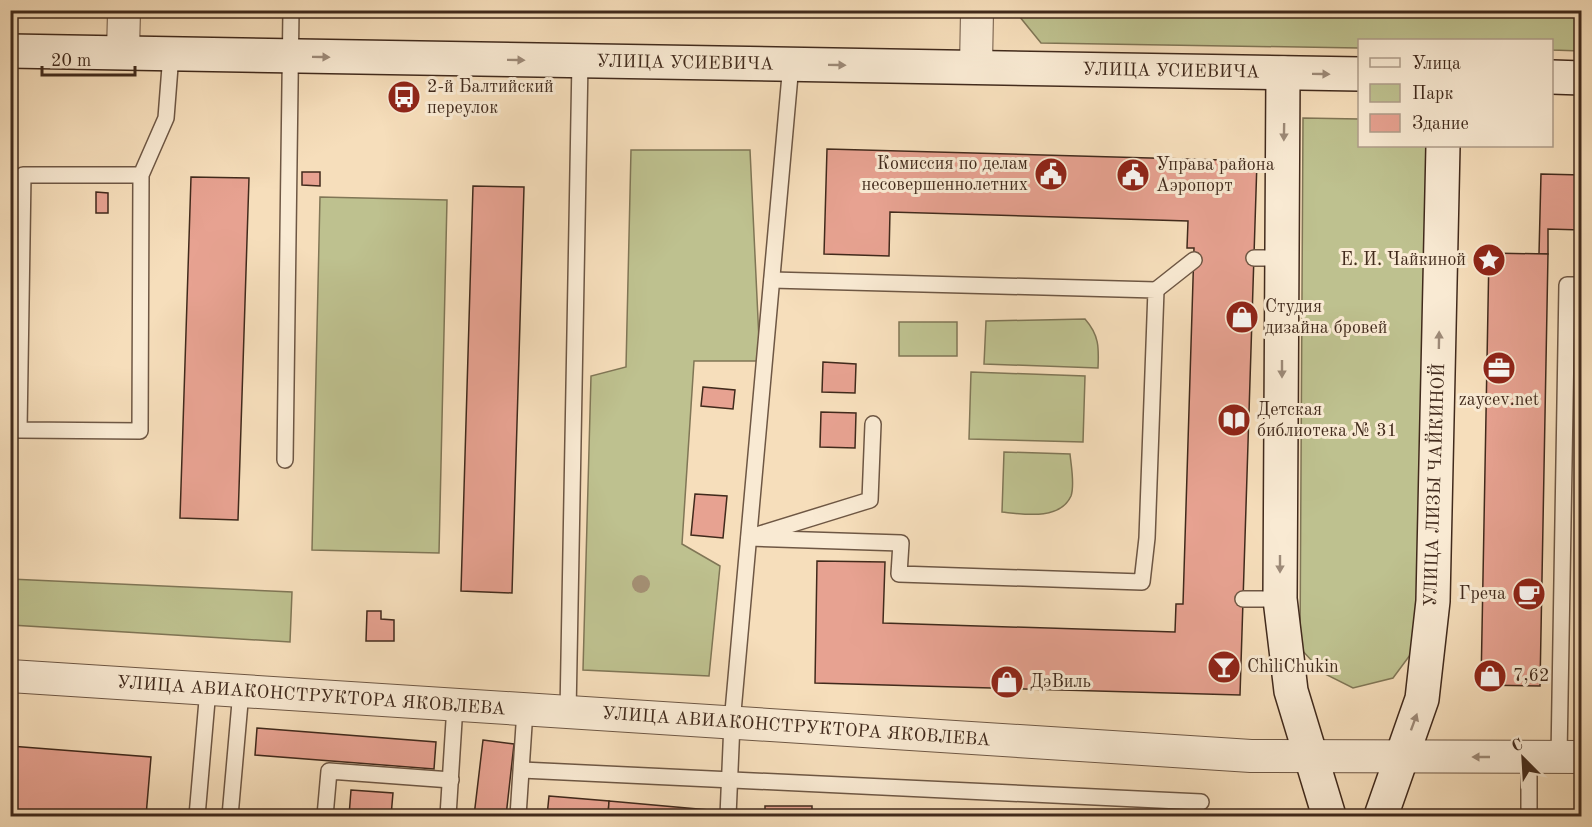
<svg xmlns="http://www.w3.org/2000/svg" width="1592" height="827" viewBox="0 0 1592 827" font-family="'Old Standard TT',serif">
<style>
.green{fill:#bec18f;stroke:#807656;stroke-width:1.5}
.building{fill:#e7a291;stroke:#412a1c;stroke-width:1.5}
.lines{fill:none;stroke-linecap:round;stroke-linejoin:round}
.lane-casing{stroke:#6e5744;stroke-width:18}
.street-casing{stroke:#6e5744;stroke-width:34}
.secondary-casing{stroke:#412a1c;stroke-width:36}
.lane{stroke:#f9ead3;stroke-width:15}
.street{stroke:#f9ead3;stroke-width:32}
.secondary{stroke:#f9ead3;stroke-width:33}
.tree{fill:#a49074}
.oneway{fill:#9d8a78}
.labels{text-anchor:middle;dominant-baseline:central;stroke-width:6;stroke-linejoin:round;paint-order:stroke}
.street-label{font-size:18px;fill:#412a1c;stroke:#f9ead3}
.poi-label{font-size:18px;fill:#412a1c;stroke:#f9ead3;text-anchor:start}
</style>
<rect width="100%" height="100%" fill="#f6debb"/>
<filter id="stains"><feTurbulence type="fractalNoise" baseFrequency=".00333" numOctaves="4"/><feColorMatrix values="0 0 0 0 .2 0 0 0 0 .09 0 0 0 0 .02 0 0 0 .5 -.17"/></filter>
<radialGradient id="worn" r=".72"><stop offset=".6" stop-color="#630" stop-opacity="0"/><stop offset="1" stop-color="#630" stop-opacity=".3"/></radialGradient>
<g class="green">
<polygon points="1015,11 1581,11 1581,51 1552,50 1552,40 1360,40 1359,48 1041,43"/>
<polygon points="1303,118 1359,119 1360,146 1427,146 1416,647 1393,678 1353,688 1323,673 1300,648"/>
<polygon points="631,150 750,150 760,361 694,361 682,544 720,566 709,676 583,670 591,376 626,367"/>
<polygon points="320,197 447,200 439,553 312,550"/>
<path d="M1085 319C1099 335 1099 347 1098 368L984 364 986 321Z"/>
<rect x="899" y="322" width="58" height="34"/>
<polygon points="971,372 1085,376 1083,442 969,439"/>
<path d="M1004 452 1070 454C1071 465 1075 485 1071 496 1060 521 1022 514 1002 512Z"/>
<polygon points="10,579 292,592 290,642 11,625"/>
</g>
<g class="building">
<polygon points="827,149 1257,161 1240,695 815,683 817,561 885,562 883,623 1175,632 1176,604 1183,604 1194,248 1187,248 1188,221 890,212 889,256 824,254"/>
<polygon points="302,172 320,172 320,186 302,185"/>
<polygon points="1541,174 1582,175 1582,230 1548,229 1548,254 1539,254"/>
<polygon points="191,177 249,178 238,520 180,518"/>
<polygon points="473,186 524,187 512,593 461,591"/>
<polygon points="96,192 108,193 108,213 96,213"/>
<polygon points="1489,253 1548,254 1540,686 1481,685"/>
<polygon points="823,362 856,364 855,393 822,392"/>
<polygon points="703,387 735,390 733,409 701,406"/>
<polygon points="821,412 856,413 855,448 820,447"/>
<polygon points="695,494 727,496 723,538 691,535"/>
<polygon points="367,611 381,611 381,619 394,620 394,641 366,641"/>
<polygon points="257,728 436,742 434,769 255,755"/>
<polygon points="483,740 514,744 506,816 474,816"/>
<polygon points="10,746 151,757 146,816 10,816"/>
<polygon points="351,790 393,793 391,816 349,816"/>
<polygon points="549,796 609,801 608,816 547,816"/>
<polygon points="609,801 720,811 720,816 608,816"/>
<rect x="765" y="806" width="47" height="10"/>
</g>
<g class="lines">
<g class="lane-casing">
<g id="lane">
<polyline points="141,175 23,175 19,430 140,431 141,175 166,118 171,54"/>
<polyline points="1254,258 1283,258"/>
<polyline points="1156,290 1194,260"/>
<polyline points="285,460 291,10"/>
<polyline points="760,534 870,500 873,424"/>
<polyline points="749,538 901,543 899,574 1142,582 1147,538 1156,290 772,280"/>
<polyline points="1243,599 1280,599"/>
<polyline points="568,713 580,61"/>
<polyline points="1559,757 1567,285 1582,285"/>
<polyline points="522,770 1201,802"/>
<polyline points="197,816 208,689"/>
<polyline points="230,816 241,691"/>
<polyline points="325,816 329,771 451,780"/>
<polyline points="448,816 455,705"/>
<polyline points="518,816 525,710"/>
<polyline points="728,816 732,723 791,64"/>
<polyline points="1529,816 1529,757"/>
</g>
</g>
<g class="street-casing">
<g id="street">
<polyline points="123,53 124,10"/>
<polyline points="976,68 977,10"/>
<polyline points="10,676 1251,756 1582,757"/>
</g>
</g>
<g class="secondary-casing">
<g id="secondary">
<polyline points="10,51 1360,74"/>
<polyline points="1283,73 1280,599 1291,691 1329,816"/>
<polyline points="1552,77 1582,78"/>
<polyline points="1381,816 1422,699 1433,601 1443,146"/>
</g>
</g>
<use href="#lane" class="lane"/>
<use href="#street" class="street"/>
<use href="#secondary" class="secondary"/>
</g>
<circle class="tree" cx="641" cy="584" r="9"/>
<defs><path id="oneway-solid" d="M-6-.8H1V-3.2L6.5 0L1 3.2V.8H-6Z" transform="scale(1.5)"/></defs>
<g class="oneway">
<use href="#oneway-solid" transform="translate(321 57) rotate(1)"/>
<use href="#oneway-solid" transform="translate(516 60) rotate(1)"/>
<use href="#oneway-solid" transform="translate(837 65) rotate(1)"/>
<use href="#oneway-solid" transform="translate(1321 74) rotate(1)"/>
<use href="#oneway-solid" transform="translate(1284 132) rotate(91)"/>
<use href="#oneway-solid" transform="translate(1439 340) rotate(-89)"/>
<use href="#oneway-solid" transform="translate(1282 369) rotate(90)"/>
<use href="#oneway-solid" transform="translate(1280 564) rotate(90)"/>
<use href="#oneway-solid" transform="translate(1414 722) rotate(-70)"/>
<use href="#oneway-solid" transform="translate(1481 757) rotate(-180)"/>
</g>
<defs>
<g id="bus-disc" transform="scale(1.725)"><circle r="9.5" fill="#8f2418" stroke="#f9ead3"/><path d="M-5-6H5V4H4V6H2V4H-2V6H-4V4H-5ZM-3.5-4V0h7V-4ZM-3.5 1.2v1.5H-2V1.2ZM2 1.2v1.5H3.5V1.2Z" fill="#fff"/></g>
<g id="civic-disc" transform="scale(1.725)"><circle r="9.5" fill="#8f2418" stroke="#f9ead3"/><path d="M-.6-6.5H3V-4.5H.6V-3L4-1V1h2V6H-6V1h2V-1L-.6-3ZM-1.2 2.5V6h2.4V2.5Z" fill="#fff"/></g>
<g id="sight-disc" transform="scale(1.725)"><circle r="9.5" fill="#8f2418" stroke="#f9ead3"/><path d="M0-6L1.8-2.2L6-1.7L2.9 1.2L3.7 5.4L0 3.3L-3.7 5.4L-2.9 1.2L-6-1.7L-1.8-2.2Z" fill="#fff"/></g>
<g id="shop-disc" transform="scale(1.725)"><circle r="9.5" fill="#8f2418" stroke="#f9ead3"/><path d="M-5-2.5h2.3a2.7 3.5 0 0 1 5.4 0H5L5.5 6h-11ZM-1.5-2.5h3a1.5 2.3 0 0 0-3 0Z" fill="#fff"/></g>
<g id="office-disc" transform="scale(1.725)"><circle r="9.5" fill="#8f2418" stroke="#f9ead3"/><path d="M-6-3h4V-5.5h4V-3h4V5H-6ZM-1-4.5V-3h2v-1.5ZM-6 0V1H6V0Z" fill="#fff"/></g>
<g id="library-disc" transform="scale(1.725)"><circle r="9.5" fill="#8f2418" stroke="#f9ead3"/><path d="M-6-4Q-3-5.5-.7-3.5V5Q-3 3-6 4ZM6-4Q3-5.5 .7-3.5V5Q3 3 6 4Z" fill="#fff"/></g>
<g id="cafe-disc" transform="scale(1.725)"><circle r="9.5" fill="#8f2418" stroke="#f9ead3"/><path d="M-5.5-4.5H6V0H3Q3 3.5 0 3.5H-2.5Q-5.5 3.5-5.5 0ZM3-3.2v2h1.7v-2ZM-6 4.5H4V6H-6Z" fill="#fff"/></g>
<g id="bar-disc" transform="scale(1.725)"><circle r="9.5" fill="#8f2418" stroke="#f9ead3"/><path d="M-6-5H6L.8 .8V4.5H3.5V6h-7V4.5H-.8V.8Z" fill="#fff"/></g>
</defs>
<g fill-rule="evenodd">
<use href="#bus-disc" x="404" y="97"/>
<use href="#civic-disc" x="1051" y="174"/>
<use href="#civic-disc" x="1133" y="175"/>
<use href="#sight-disc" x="1489" y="260"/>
<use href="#shop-disc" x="1242" y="317"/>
<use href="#office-disc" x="1499" y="368"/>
<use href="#library-disc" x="1234" y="420"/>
<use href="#cafe-disc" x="1529" y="594"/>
<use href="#bar-disc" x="1224" y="667"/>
<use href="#shop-disc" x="1490" y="676"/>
<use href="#shop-disc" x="1007" y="682"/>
</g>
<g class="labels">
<g class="street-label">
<text transform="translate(685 63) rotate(1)">УЛИЦА УСИЕВИЧА</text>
<text transform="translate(1171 71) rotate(1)">УЛИЦА УСИЕВИЧА</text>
<text transform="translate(1435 485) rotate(-88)">УЛИЦА ЛИЗЫ ЧАЙКИНОЙ</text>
<text transform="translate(311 696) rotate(4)">УЛИЦА АВИАКОНСТРУКТОРА ЯКОВЛЕВА</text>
<text transform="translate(796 727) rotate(4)">УЛИЦА АВИАКОНСТРУКТОРА ЯКОВЛЕВА</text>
</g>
<g class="poi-label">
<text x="427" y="87">2-й Балтийский<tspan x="427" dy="21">переулок</tspan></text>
<text x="1028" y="164" text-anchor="end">Комиссия по делам<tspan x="1028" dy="21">несовершеннолетних</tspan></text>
<text x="1156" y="165">Управа района<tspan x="1156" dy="21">Аэропорт</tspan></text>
<text x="1466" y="260" text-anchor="end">Е. И. Чайкиной</text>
<text x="1265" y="307">Студия<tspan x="1265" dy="21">дизайна бровей</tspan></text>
<text x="1499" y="400" text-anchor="middle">zaycev.net</text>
<text x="1257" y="410">Детская<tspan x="1257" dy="21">библиотека № 31</tspan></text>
<text x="1506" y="594" text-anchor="end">Греча</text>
<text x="1247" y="667">ChiliChukin</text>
<text x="1513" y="676">7,62</text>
<text x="1030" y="682">ДэВиль</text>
</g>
</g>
<rect width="1592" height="827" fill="none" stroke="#f6debb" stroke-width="36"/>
<rect x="12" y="12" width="1568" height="803" fill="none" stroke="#412a1c" stroke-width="3"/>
<rect x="18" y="18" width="1556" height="791" fill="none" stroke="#412a1c" stroke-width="1.5"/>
<rect x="1358" y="39" width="195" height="108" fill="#f9ead3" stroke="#af9d8a" stroke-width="1.5"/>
<rect x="1370" y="58" width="30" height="9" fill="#f9ead3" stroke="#af9d8a" stroke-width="1.5"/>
<text x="1412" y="69" font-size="18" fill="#412a1c">Улица</text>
<rect x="1370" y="84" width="30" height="18" fill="#bec18f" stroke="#af9d8a" stroke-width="1.5"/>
<text x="1412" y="99" font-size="18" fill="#412a1c">Парк</text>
<rect x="1370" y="114" width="30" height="18" fill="#e7a291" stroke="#af9d8a" stroke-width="1.5"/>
<text x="1412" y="129" font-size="18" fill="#412a1c">Здание</text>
<g transform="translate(1523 758) rotate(336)" stroke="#f9ead3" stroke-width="4.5" paint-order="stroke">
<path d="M0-4.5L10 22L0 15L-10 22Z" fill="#412a1c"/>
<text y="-9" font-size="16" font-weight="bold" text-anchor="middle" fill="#412a1c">С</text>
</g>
<path d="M42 66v9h93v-9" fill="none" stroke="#412a1c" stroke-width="3"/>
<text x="51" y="66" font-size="18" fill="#412a1c" stroke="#f9ead3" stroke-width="4.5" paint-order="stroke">20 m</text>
<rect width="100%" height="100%" filter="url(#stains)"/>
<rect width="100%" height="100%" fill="url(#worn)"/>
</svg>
